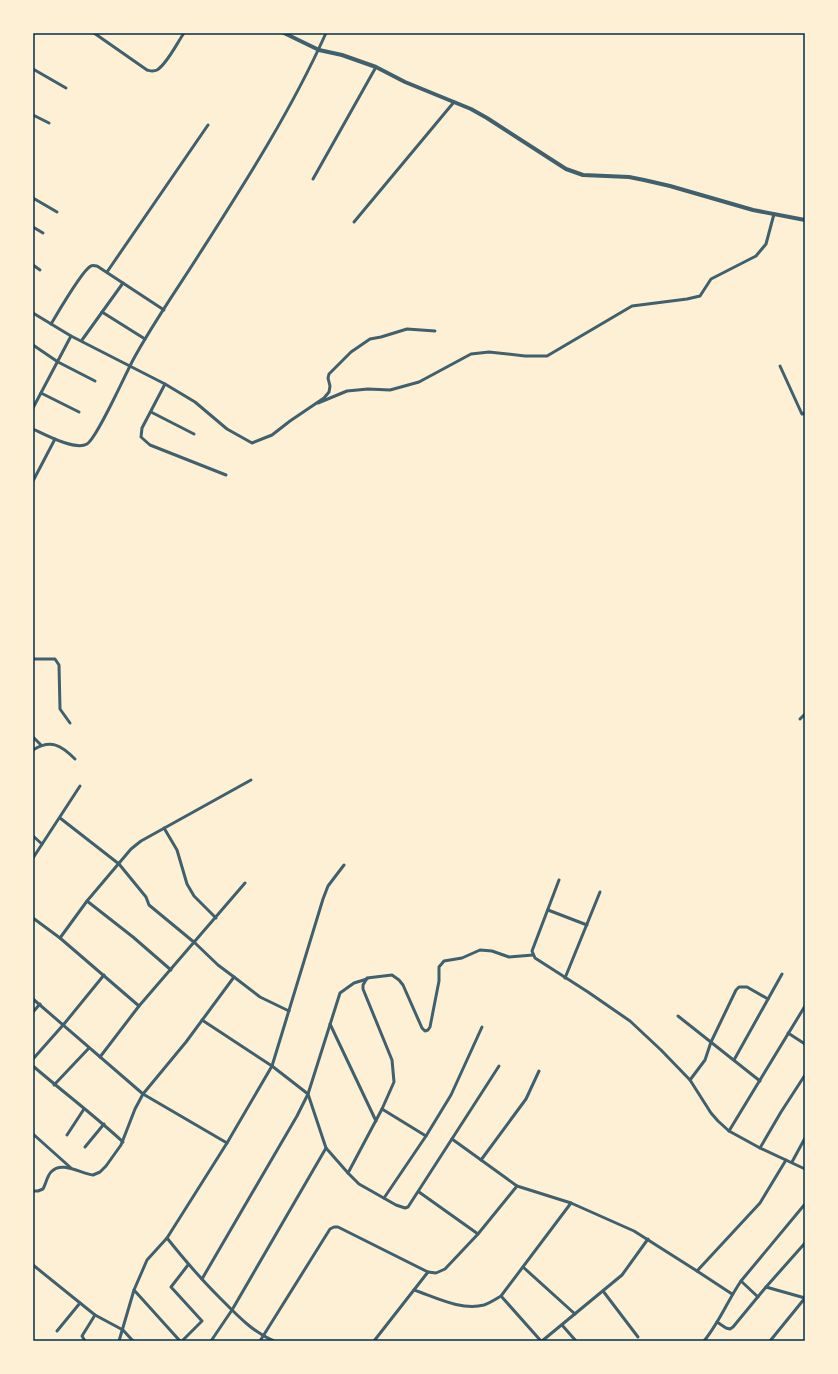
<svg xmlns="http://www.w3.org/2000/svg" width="838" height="1374" viewBox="0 0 838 1374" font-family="Cabin,sans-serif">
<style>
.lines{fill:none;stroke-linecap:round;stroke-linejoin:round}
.minor{stroke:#3f606c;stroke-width:3}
.tertiary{stroke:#3f606c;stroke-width:4}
.neatline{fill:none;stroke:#003049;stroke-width:1.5}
</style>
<rect width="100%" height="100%" fill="#fdf0d5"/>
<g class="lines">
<g class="minor">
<path d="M94 33 147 70C151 71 153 72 157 70 167 64 177 43 184 33"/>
<polyline points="33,69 66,88"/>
<polyline points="33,115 49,123"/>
<polyline points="313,179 376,67"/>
<polyline points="33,198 57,212"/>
<polyline points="354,222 454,102"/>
<polyline points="33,227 43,233"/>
<polyline points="33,265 40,270"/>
<polyline points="107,272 208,125"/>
<polyline points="102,312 145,339"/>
<polyline points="33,313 71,336 165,384 195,402 227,429 252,443 272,435 290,421 324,398 329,392 330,386 328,378 329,374 351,352 370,339 381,337 407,329 435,331"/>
<path d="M51 324C57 314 83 269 91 266 93 265 95 266 97 266L164 310"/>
<polyline points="82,340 123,283"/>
<polyline points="33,345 58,362 95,381"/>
<polyline points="780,366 801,412 802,414 805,413"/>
<polyline points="165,384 142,428 141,437 150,445 226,475"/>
<polyline points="41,393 79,412"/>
<polyline points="318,403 347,391 368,389 390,390 419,382 471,354 489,352 525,356 547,356 632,306 687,299 700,296 711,279 756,256 766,244 774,214"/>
<polyline points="33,408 71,336"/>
<polyline points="151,412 194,434"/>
<path d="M33 429C44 434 75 451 87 444 97 438 125 375 133 360 153 323 178 288 200 253 246 181 291 111 326 33"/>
<polyline points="33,481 55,439"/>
<polyline points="33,659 55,659 59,665 60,709 70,723"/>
<polyline points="800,719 805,714"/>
<polyline points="33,737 41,745"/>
<path d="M33 750C51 739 61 745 75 759"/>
<polyline points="60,818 119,864 146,897 149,905 195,943 218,965 234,977 260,997 289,1011"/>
<polyline points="164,828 177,850 187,884 194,896 216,918"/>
<polyline points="33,836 42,844"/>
<polyline points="33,858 80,786"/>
<polyline points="559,880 532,951 535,958 588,992 630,1021 661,1050 690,1080 711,1113 718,1121 729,1131 760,1148 805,1169"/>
<polyline points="87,901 131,849 141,841 251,780"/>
<polyline points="548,910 587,925"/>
<polyline points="33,918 60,938"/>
<polyline points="565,978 600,892"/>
<polyline points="33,999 143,1094 227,1143"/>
<polyline points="139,1006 60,938 87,901 133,937 171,970"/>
<polyline points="33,1012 40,1004"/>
<polyline points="678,1016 760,1081"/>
<polyline points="202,1020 272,1066 308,1094 326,1148"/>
<polyline points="330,1024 376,1121"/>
<polyline points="788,1033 805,1044"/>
<polyline points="100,1057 139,1006 245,883"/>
<polyline points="33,1059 64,1024 104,975"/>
<polyline points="734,1060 782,974"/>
<path d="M33 1066C63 1092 94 1115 123 1142"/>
<polyline points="690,1080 705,1060 711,1042 736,990 739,987 747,987 768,999"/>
<polyline points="54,1085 89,1048"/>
<polyline points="382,1109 426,1136"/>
<polyline points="729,1131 805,1006"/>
<polyline points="33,1134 71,1168"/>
<polyline points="67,1135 84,1109"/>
<polyline points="452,1139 517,1186 571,1203 634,1231 697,1271"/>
<polyline points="85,1147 104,1124"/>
<polyline points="760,1148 781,1112 805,1075"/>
<polyline points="481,1160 526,1099 539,1071"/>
<polyline points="792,1162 805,1138"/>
<polyline points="348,1173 359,1184 396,1205 405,1208 408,1207 499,1066"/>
<path d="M33 1191H38L43 1189C46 1184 47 1176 51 1172 62 1160 81 1174 93 1175L100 1172 106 1166 121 1145 135 1109 143 1094 186 1042 234 977"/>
<polyline points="419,1192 478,1234"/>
<polyline points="384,1198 426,1136 451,1095 482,1027"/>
<path d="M167 1238C183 1258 200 1278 218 1296 235 1313 252 1332 274 1341"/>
<polyline points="33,1265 95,1315 123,1330 133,1341"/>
<polyline points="523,1267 575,1314"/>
<polyline points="202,1279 297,1116 308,1094 340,993 354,983 367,979"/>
<polyline points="741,1281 758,1297"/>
<polyline points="766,1287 805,1243"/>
<polyline points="134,1290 180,1341"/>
<path d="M414 1290C435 1297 461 1311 484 1305 490 1303 496 1299 501 1296L571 1203"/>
<polyline points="603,1291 638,1337"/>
<polyline points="732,1294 697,1271 760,1203 786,1160"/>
<polyline points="501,1296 541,1341"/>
<polyline points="717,1322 726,1328 730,1329 733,1327 766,1287 805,1298"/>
<polyline points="562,1325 576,1341"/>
<polyline points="57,1331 80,1303"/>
<polyline points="85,1341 82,1336 95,1315"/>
<polyline points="119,1341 134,1290 147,1260 167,1238 227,1143 272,1066 323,899 328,886 344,865"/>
<polyline points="182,1341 202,1321 171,1287 188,1265"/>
<polyline points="211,1341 232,1310 326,1148 348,1173 382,1109 394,1082 392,1060 363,989 363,985 367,978 392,975 399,980 403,985 422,1028 425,1031 428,1030 430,1027 439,981 439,967 444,961 462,958 480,950 492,951 509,957 533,955"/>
<polyline points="260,1341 330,1229 334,1227 338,1227 428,1272 436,1273 445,1269 478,1234 517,1186"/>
<polyline points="374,1341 428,1272"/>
<polyline points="542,1341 622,1275 648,1239"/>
<path d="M704 1341C719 1323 728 1300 741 1281L805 1204"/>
<polyline points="770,1341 805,1298"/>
</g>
<polyline class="tertiary" points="284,33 319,50 342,55 376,67 405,82 471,109 487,118 566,169 583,175 629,177 644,180 670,186 753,210 805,220"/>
</g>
<rect width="838" height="1374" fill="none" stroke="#fdf0d5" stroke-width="68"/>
<rect x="34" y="34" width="770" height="1306" class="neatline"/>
</svg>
